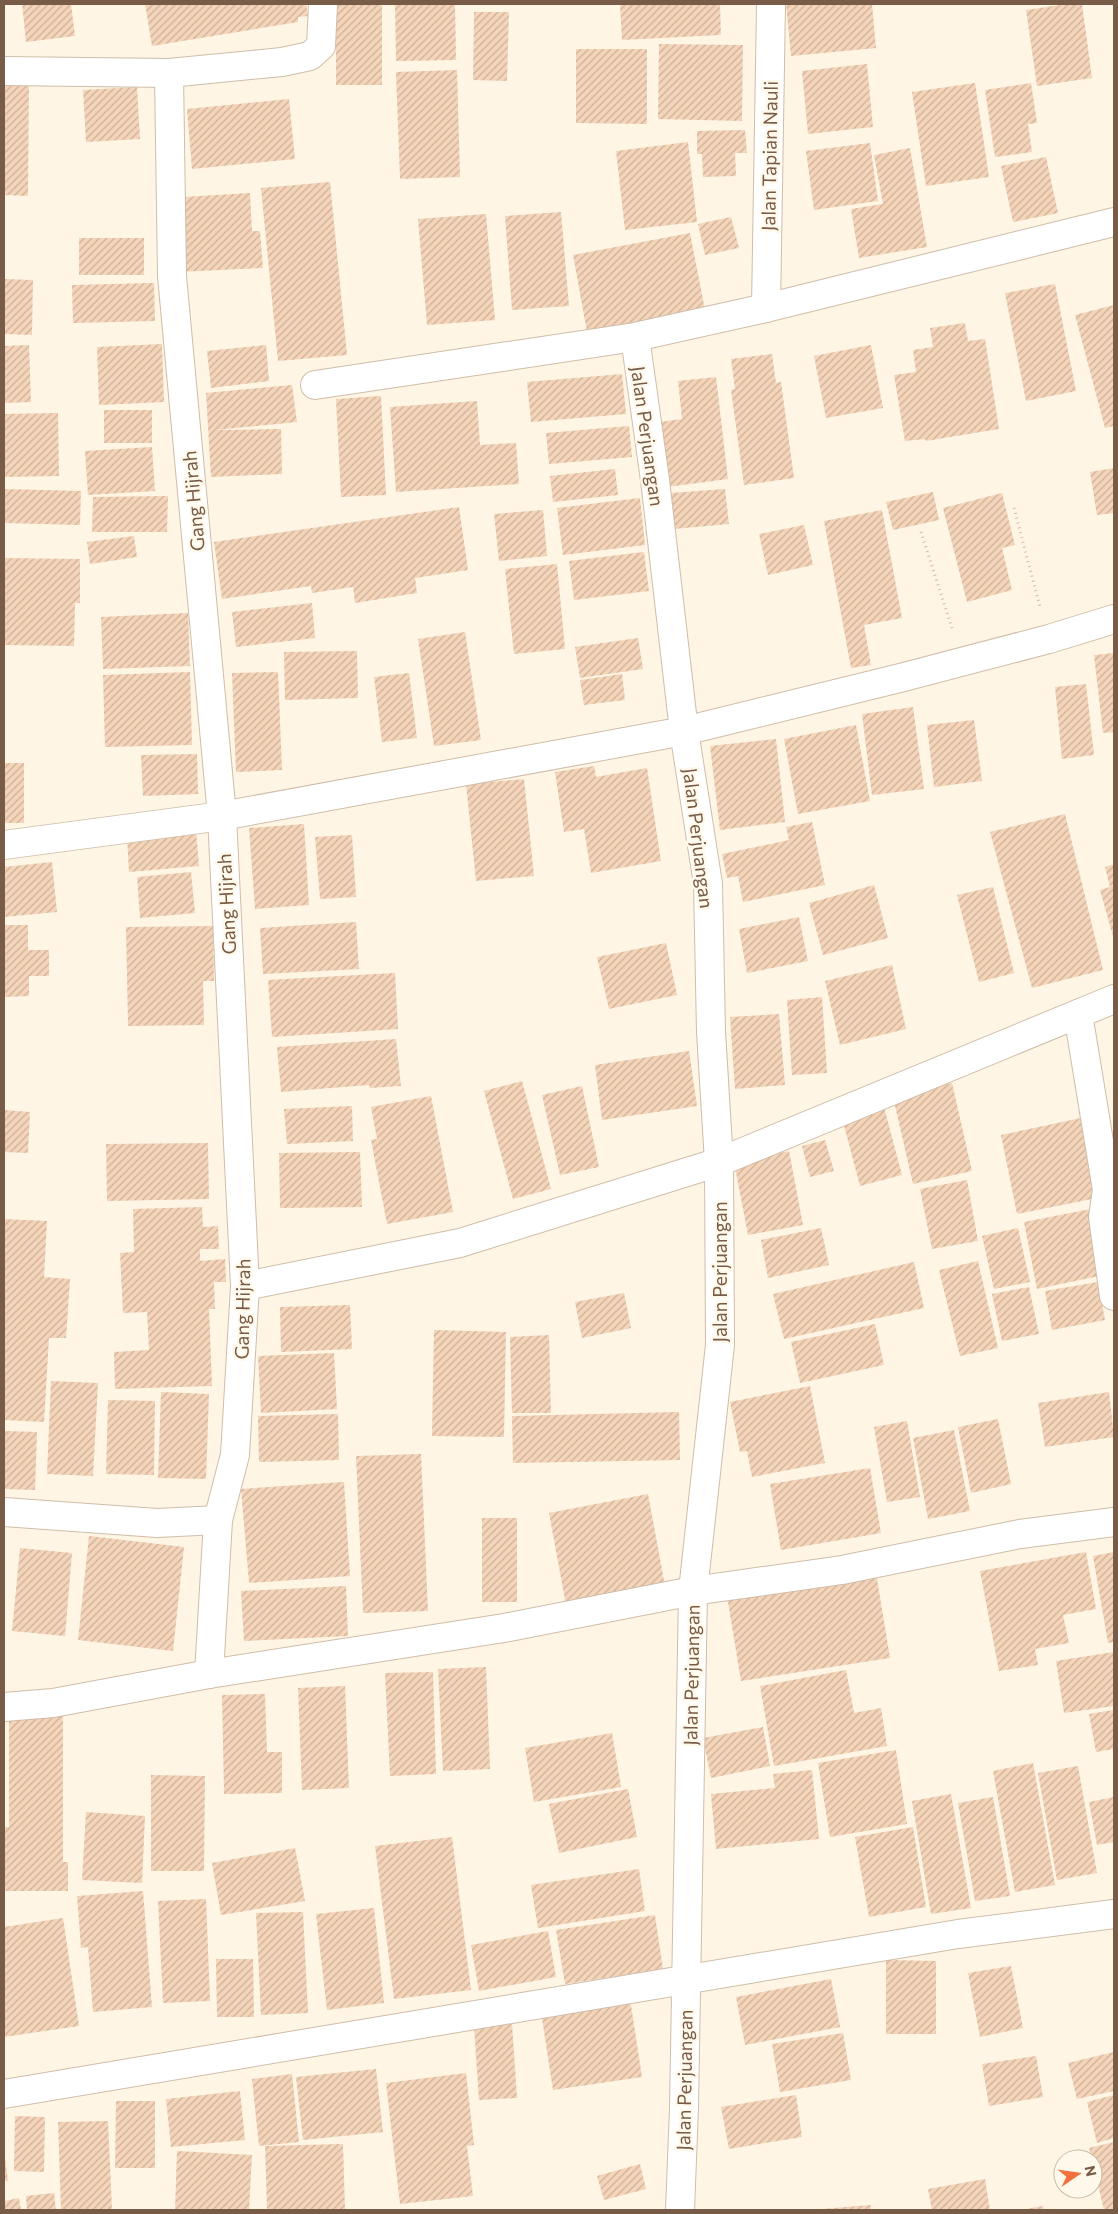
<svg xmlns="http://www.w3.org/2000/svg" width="1118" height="2214" viewBox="0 0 1118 2214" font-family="Commissioner,sans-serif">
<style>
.building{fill:url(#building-hatch)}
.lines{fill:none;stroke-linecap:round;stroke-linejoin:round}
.street-casing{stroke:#d0bda9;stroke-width:30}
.path{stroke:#dbb89c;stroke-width:3;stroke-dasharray:1 4;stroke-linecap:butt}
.street{stroke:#fff;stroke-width:28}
.labels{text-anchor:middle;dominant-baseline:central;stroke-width:5;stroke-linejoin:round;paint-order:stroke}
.street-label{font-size:19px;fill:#795c47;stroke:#fff9ec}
</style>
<defs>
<pattern id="building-hatch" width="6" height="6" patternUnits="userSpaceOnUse" patternTransform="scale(1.25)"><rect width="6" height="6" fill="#f5d5b9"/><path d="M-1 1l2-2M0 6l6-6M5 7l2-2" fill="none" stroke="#cbb098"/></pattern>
</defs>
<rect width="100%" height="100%" fill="#fef5e4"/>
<g class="building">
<polygon points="22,4 71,4 75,36 26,42"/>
<polygon points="145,4 306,4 308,16 298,17 298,22 152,46"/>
<rect x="336" y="4" width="46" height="81"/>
<polygon points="395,4 455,4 456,60 396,61"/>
<polygon points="620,4 720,4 721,35 622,40"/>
<polygon points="786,4 872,4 876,48 791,56"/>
<polygon points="1067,4 1082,4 1092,78 1037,86 1026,10"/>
<polygon points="474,12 509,12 507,81 473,80"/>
<polygon points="659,44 743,45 742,121 658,119"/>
<polygon points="576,49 647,49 647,124 576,123"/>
<polygon points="867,64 873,127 808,134 802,71"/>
<polygon points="457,70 460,177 400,179 396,72"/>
<polygon points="4,81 29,81 28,196 4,195"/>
<polygon points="975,83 989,177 926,186 912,92"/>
<polygon points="1031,83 1037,123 1028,124 1032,152 995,157 985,90"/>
<polygon points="137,87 140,139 86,142 83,90"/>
<polygon points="289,99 295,159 192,169 187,109"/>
<polygon points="745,130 747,153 735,153 736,176 703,177 702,154 697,154 697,131"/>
<polygon points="688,142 697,222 625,230 616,151"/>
<polygon points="870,143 878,201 814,210 806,151"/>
<polygon points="910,148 927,247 859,258 851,209 883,204 874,155"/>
<polygon points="1046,157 1058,213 1013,222 1001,166"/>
<polygon points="330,182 347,355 278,361 261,188"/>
<polygon points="250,193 252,231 260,231 263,268 179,272 177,236 185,235 183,197"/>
<polygon points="561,212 569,306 512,310 505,216"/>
<polygon points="486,214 495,320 427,325 418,219"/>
<polygon points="731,217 739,248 705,255 698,224"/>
<polygon points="690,233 705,310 587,332 573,255"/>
<rect x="79" y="238" width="65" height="37"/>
<polygon points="4,279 33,280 32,335 4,334"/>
<polygon points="154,283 155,321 73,323 72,285"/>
<polygon points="1055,284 1076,391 1026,401 1005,293"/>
<polygon points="1114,305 1114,426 1105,428 1075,315"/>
<polygon points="965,323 968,341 985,339 999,429 926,441 925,439 905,441 894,375 916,372 913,350 933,347 930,328"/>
<polygon points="162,344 164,402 99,405 97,347"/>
<polygon points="29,345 31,402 4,403 4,346"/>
<polygon points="266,345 269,381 211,388 207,351"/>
<polygon points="871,345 883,408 826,418 814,356"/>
<polygon points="772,354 776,383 781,382 794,478 744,485 731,390 735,389 731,359"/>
<polygon points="622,374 626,414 531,422 527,382"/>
<polygon points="716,377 728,479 667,487 659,422 682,419 678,381"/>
<polygon points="292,385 297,422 215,430 281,429 282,474 211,477 206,393"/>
<polygon points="381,396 386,495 341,497 336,399"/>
<polygon points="477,401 480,445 516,443 519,484 396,492 390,407"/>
<rect x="104" y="410" width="48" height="33"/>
<polygon points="58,413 59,476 4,477 4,414"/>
<polygon points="629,426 632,457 549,464 546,433"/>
<polygon points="152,447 155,491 88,495 85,451"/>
<polygon points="1114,468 1114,513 1097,515 1090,472"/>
<polygon points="615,469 618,495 553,502 550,476"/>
<polygon points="4,489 81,491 80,525 4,523"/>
<polygon points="725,489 729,524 674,529 671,493"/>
<polygon points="933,492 939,520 893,530 886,502"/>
<polygon points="1002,493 1015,545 1002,548 1012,590 967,602 943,508"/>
<polygon points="168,496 167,532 92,532 93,497"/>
<polygon points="640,498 645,545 563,555 557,508"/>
<polygon points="459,507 468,570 415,578 417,593 355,603 353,587 312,593 311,586 222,599 214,542"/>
<polygon points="543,510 547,556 499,561 494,514"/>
<polygon points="882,510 902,618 864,625 871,665 851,668 824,521"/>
<polygon points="804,525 813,565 768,575 759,534"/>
<polygon points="134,536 137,557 90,564 87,542"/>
<polygon points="644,552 649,591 574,600 569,561"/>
<polygon points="4,558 80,559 80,603 75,603 74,646 4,645"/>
<polygon points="557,564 565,649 514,654 505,569"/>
<polygon points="312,603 315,638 236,647 232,612"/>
<polygon points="188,613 190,666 103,669 101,617"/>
<polygon points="465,632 481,740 434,746 418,639"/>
<polygon points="638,638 643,669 580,678 575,647"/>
<polygon points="357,651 358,698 285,700 284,652"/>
<polygon points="1114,653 1114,732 1103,733 1094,655"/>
<polygon points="190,672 192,745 105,747 103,675"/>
<polygon points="278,672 282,770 236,772 232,673"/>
<polygon points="409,673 417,738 382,742 374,677"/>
<polygon points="622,674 625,700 584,705 580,680"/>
<polygon points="1086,684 1094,755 1062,759 1055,687"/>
<polygon points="913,707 924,789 872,795 862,714"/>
<polygon points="974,720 982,781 934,787 927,725"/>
<polygon points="856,725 870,801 798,814 784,739"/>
<polygon points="776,739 785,822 720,830 710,746"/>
<polygon points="197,754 198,794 143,796 141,755"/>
<rect x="4" y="763" width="20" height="60"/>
<polygon points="594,766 596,777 647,768 661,861 591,873 584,829 564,832 555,772"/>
<polygon points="524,779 534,876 476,881 466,784"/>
<polygon points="1065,814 1103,970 1032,988 990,832"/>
<polygon points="812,822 825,885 743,902 738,876 727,878 722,854 789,840 786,827"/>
<polygon points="304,824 309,905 255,909 249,828"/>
<polygon points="196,831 199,866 129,872 127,836"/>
<polygon points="352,835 356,897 320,899 315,837"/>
<polygon points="52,862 57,912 4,917 4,867"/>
<polygon points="1114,864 1114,940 1100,890 1110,887 1105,867"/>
<polygon points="191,872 195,913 140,918 137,877"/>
<polygon points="874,885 888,938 823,955 809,903"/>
<polygon points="993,887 1014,973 979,982 957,895"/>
<polygon points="799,917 808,961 747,973 739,929"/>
<polygon points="356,922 359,969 263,974 260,928"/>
<polygon points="4,925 28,925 28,950 49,950 49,976 29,976 29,996 4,997"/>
<polygon points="213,926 214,981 203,981 204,1025 128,1026 126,927"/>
<polygon points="666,943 677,995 609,1009 597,957"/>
<polygon points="892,965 906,1029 840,1045 825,981"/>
<polygon points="395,973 398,1029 272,1037 268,980"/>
<polygon points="822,997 827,1073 792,1075 787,1000"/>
<polygon points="779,1014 785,1085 735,1089 730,1017"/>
<polygon points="396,1039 401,1086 370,1088 369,1085 281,1092 277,1047"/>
<polygon points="689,1051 697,1106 602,1120 595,1065"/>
<polygon points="522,1081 551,1189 513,1199 484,1091"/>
<polygon points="952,1083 972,1171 913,1184 893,1097"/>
<polygon points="582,1086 599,1167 560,1175 542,1095"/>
<polygon points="431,1096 453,1212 387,1224 371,1140 377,1139 371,1107"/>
<polygon points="352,1106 353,1141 287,1144 284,1109"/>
<polygon points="884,1107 902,1175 860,1186 842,1118"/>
<polygon points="4,1110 30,1112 28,1153 4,1152"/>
<polygon points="1081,1118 1097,1198 1017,1214 1001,1135"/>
<polygon points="825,1140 834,1171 810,1177 802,1146"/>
<polygon points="208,1143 209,1199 107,1201 106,1144"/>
<polygon points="789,1151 803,1225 748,1235 734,1162"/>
<polygon points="360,1152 362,1207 280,1208 279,1153"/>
<polygon points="967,1180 978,1241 932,1249 920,1189"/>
<polygon points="202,1207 203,1227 218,1226 219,1249 200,1249 200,1261 225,1259 226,1282 214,1282 215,1309 209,1309 212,1386 115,1389 114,1352 149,1350 147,1312 123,1313 120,1253 134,1252 133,1209"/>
<polygon points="1091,1209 1104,1275 1037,1289 1024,1222"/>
<polygon points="4,1219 47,1221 44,1277 70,1279 66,1338 49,1338 44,1422 4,1420"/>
<polygon points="821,1228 829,1265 768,1278 761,1240"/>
<polygon points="1018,1228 1030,1282 994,1289 982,1236"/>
<polygon points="978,1261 998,1348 960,1356 939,1270"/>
<polygon points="914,1262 924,1308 784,1339 773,1294"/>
<polygon points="1098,1282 1105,1320 1052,1330 1045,1291"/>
<polygon points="1029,1287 1039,1334 1002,1341 992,1294"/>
<polygon points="624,1293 631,1328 582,1338 575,1302"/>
<polygon points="350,1305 352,1349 281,1352 280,1307"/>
<polygon points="875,1324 884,1365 800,1383 791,1342"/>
<polygon points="434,1330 506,1332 504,1437 432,1436"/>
<polygon points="549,1335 551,1413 512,1413 510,1337"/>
<polygon points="334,1353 337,1409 261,1413 258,1356"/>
<polygon points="51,1381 98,1383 93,1476 47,1474"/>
<polygon points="810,1386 825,1463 752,1477 747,1451 740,1452 730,1402"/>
<polygon points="161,1392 209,1394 206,1479 158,1478"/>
<polygon points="1109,1392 1114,1437 1045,1447 1038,1403"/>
<polygon points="108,1400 155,1401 154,1475 106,1474"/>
<polygon points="679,1412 680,1460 513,1463 512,1416"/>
<polygon points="338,1414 339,1460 259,1462 258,1416"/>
<polygon points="998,1419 1011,1484 971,1493 958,1427"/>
<polygon points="907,1421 920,1497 887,1502 874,1427"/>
<polygon points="954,1430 970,1511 928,1519 913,1438"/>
<polygon points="4,1431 37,1432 35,1490 4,1489"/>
<polygon points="421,1454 428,1611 363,1613 356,1456"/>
<polygon points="870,1468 881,1533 781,1550 770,1484"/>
<polygon points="344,1482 350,1576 249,1583 241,1489"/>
<polygon points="648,1494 665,1586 566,1605 549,1513"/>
<rect x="482" y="1518" width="35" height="84"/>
<polygon points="89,1536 184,1547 173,1651 78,1640"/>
<polygon points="20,1548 72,1553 65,1636 12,1631"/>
<polygon points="1086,1552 1096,1609 1063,1615 1069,1643 1035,1649 1038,1665 999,1671 980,1571"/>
<polygon points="1114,1552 1114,1642 1108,1643 1093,1556"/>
<polygon points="876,1573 890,1658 741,1681 727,1596"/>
<polygon points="346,1586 348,1636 244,1641 241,1591"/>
<polygon points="1114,1652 1114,1706 1064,1713 1056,1661"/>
<polygon points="486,1667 490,1769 443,1771 438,1669"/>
<polygon points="846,1670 854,1713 881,1708 887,1746 774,1766 760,1686"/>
<polygon points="433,1672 436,1774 390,1776 385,1673"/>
<polygon points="345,1686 349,1788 302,1790 298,1688"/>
<polygon points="265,1694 267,1752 282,1752 282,1793 224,1794 222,1695"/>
<polygon points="1114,1710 1114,1749 1096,1752 1089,1714"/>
<polygon points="9,1715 63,1716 63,1862 68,1862 68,1891 4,1891 4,1827 9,1827"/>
<polygon points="763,1727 770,1766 711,1778 703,1738"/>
<polygon points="612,1733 621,1787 534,1802 525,1748"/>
<polygon points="896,1750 907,1824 830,1837 818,1763"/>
<polygon points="1033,1763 1055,1885 1015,1892 993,1771"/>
<polygon points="1078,1766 1097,1873 1057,1880 1038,1773"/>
<polygon points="812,1770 819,1839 716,1849 711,1794 775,1788 773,1774"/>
<polygon points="151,1775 205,1776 204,1871 151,1871"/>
<polygon points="628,1789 637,1837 559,1853 549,1804"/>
<polygon points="951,1794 971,1908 931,1914 912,1801"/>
<polygon points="993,1797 1010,1896 975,1901 958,1803"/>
<polygon points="1114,1797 1114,1842 1097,1845 1089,1802"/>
<polygon points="86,1812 145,1816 142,1883 82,1880"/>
<polygon points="913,1827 926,1907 869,1917 855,1837"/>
<polygon points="452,1837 471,1990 394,1999 375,1846"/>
<polygon points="295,1848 305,1901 221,1915 212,1863"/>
<polygon points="639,1869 645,1911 538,1928 531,1885"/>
<polygon points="143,1891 152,2007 93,2012 88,1947 81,1948 77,1896"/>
<polygon points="206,1899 210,2001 163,2003 158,1901"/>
<polygon points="374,1908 384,2003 327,2010 316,1914"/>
<polygon points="303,1912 308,2013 261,2015 256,1913"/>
<polygon points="655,1915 663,1969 565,1984 556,1930"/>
<polygon points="63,1918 79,2026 4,2037 4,1927"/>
<polygon points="548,1931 556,1977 479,1991 471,1945"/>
<polygon points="216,1959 253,1959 254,2017 217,2017"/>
<polygon points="886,1960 936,1961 936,2034 886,2034"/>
<polygon points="1011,1966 1023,2028 980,2037 968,1973"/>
<polygon points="831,1979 840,2027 745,2045 736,1997"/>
<polygon points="630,1999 642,2077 553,2090 541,2012"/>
<polygon points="512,2024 517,2098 479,2100 474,2026"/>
<polygon points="843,2033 851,2080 780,2092 772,2044"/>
<polygon points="1114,2052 1114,2091 1077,2099 1068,2063"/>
<polygon points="1036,2056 1043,2097 989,2106 982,2064"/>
<polygon points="376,2069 383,2132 303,2140 296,2077"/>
<polygon points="466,2073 474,2145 467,2146 473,2196 400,2204 386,2083"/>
<polygon points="292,2074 299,2142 259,2146 252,2079"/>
<polygon points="240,2091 245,2140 171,2147 166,2099"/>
<polygon points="796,2095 802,2137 729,2149 721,2107"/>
<polygon points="1114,2095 1114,2138 1097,2143 1087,2102"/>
<polygon points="116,2101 155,2101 155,2168 115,2168"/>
<polygon points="15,2116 45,2117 44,2172 14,2171"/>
<polygon points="108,2121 112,2210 61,2210 58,2122"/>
<polygon points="1114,2142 1114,2210 1104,2210 1089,2148"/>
<polygon points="343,2144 345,2210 267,2210 265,2146"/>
<polygon points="4,2151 8,2181 4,2181"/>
<polygon points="177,2151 252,2155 249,2210 175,2210"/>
<polygon points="640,2164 646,2189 604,2200 597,2176"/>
<polygon points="985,2179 990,2210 932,2210 928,2189"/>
<polygon points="54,2193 56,2210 27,2210 26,2196"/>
<polygon points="19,2198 21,2210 4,2210 4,2201"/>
<polygon points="871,2205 871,2210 822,2210 822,2209"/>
<polygon points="1043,2206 1044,2210 1027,2210 1026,2209"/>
</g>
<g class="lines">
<g class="street-casing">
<g id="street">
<polyline points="4,71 169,73 282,62 310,56 321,46 323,4"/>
<polyline points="169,73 172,276 222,816 245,1286 235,1455 218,1520 209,1674"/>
<polyline points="766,308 771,4"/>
<polyline points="635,337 655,480 684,731 708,884 711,1032 719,1162 720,1345 693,1591 684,2108 680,2210"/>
<polyline points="315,385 635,337 766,308 1114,222"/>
<polyline points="4,845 222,816 684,731 900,678 1049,639 1114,619"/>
<polyline points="1078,1014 1107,1190 1103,1217 1114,1296"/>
<polyline points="245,1286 460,1243 719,1162 1114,999"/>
<polyline points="4,1512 157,1523 218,1520"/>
<polyline points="4,1707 53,1703 209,1674 504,1628 693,1591 842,1570 1020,1534 1114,1522"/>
<polyline points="4,2094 958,1934 1114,1914"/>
</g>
</g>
<g class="path">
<polyline points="1014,508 1040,607"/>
<polyline points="921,532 952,628"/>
</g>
<use href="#street" class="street"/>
</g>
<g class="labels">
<g class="street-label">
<text transform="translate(769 156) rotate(-89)">Jalan Tapian Nauli</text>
<text transform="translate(648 436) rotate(82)">Jalan Perjuangan</text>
<text transform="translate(193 501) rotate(-95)">Gang Hijrah</text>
<text transform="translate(699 838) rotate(83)">Jalan Perjuangan</text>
<text transform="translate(226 904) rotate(-93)">Gang Hijrah</text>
<text transform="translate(719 1272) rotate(-90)">Jalan Perjuangan</text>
<text transform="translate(242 1309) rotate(-89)">Gang Hijrah</text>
<text transform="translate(691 1675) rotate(-89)">Jalan Perjuangan</text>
<text transform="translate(684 2080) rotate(-89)">Jalan Perjuangan</text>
</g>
</g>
<rect width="1118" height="2214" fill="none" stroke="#795c47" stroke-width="10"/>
<g transform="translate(1078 2174) rotate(77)"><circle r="24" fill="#fff9ec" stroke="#c9baaa"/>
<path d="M0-4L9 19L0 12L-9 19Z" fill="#f17240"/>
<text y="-8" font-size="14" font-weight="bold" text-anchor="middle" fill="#795c47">N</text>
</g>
</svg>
